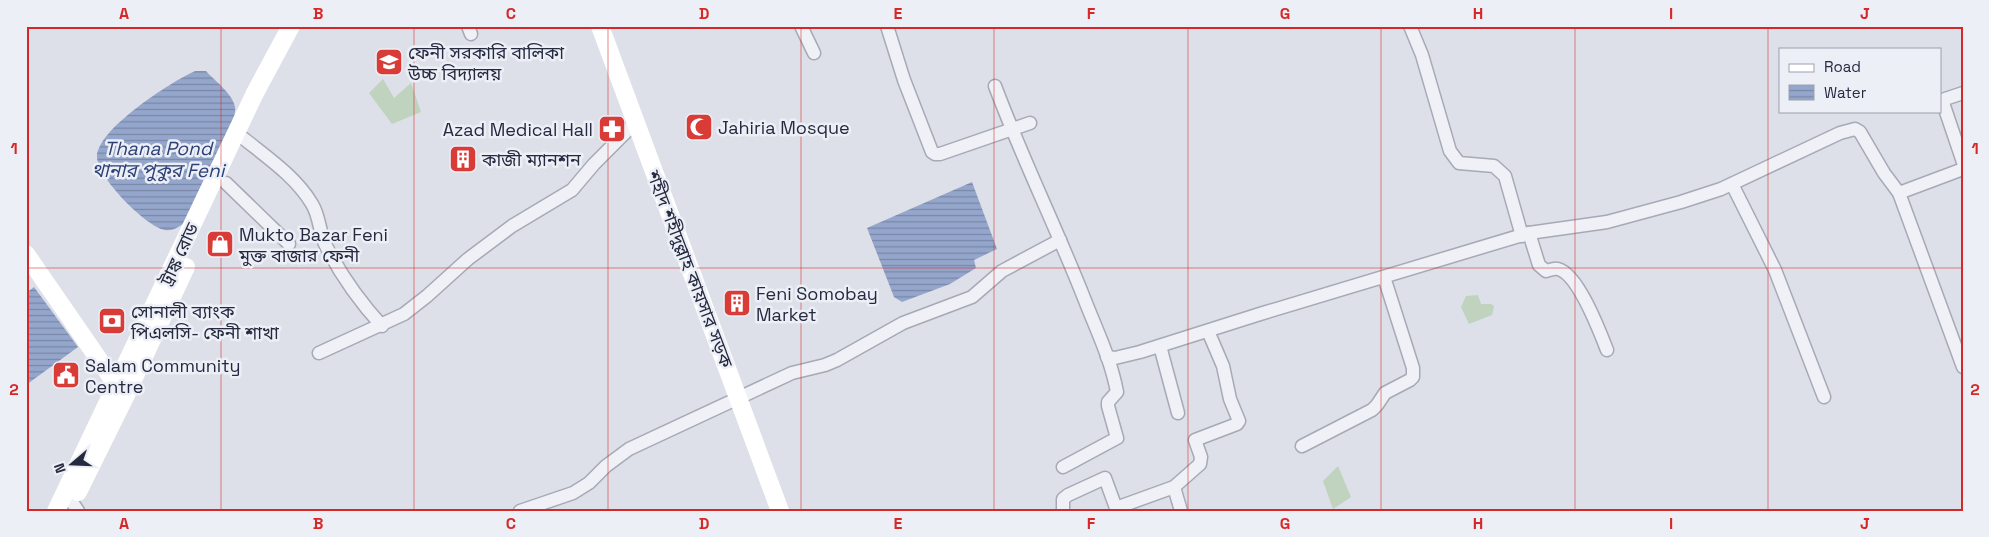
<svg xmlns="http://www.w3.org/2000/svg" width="1989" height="537" viewBox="0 0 1989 537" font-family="'Space Grotesk','Noto Sans Bengali',sans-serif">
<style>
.green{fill:#bfd3be}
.water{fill:url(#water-rules)}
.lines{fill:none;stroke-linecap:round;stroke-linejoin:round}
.street-casing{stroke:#a6a9b6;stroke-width:15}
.street{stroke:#f0f1f6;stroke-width:12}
.secondary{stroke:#fff;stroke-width:18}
.grid{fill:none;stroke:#d62828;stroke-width:1;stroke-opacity:0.55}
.labels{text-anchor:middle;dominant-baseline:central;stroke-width:5;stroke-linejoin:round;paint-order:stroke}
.poi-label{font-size:18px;fill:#252a40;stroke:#edeff6;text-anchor:start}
.street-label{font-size:18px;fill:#252a40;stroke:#edeff6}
.water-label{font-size:19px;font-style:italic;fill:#2c4177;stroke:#edeff6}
.neatline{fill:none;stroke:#d62828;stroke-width:2}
.grid-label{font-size:16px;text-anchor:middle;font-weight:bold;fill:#d62828}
</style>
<defs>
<pattern id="water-rules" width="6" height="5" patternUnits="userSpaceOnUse" patternTransform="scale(1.25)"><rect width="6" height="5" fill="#95a6cc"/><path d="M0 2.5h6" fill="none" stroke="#7987a7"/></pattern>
</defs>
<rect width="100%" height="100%" fill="#dde0e8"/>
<g class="green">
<polygon points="383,79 394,98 411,83 421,112 392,124 369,93"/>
<polygon points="1478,295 1481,304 1491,304 1494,306 1492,315 1469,324 1461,307 1466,296"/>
<polygon points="1338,466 1351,497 1333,509 1323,481"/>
</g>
<g class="water">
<path d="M195 71H206C215 81 233 94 235 107 238 127 194 203 183 224 177 228 172 231 165 230 146 227 97 177 97 157 97 129 171 82 195 71Z"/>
<polygon points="972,182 997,249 974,260 976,268 950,284 902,302 894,297 867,228"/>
<polygon points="34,287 78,347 26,385 26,293"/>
</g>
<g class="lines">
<g class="street-casing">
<g id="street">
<polyline points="468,26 471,34"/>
<polyline points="801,26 814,53"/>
<polyline points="887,26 904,80 932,152 935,154 940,154 1030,123"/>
<polyline points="1410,26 1422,55 1450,151 1459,163 1494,166 1505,176 1522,236"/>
<path d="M995 86C1022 158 1056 227 1084 298 1096 329 1111 359 1117 392L1108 402V406L1117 438 1063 467"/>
<polyline points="1963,93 1942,100 1963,162"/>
<path d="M243 138C268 158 296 177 312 204 320 217 319 231 325 244 340 274 360 302 382 326"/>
<polyline points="226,183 289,244"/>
<polyline points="1732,184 1775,270 1824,397"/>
<polyline points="1899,193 1963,169"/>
<path d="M1529 233 1539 265 1546 271C1550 270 1554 268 1558 269 1578 274 1600 332 1607 350"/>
<polyline points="1160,346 1178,413"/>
<polyline points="319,353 404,314 427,296 468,259 512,226 572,190 594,164 635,123"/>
<polyline points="1107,357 1115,358 1140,352 1260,314 1529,233 1607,222 1681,202 1721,189 1840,133 1855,129 1860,132 1884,173 1899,193 1963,367"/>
<polyline points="1302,446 1372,410 1377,405 1385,393 1410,380 1413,377 1413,368 1384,277"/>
<polyline points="72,502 78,511"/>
<polyline points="520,511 573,493 589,483 606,466 629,449 792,373 825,365 837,360 903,323 972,297 1002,271 1060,240"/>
<polyline points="1063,511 1063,499 1068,495 1105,478 1116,508 1174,487"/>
<polyline points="1181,511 1174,487 1200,464 1201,457 1195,440 1237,424 1239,421 1230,399 1223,366 1208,331"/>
</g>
</g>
<use href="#street" class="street"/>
<g class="secondary">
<polyline points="600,26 780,511"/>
<polyline points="26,254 122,393"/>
<polyline points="78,492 125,397 186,267"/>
<polyline points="56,511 255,93 291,26"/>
</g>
</g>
<path class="grid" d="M221 26V511M414 26V511M608 26V511M801 26V511M994 26V511M1188 26V511M1381 26V511M1575 26V511M1768 26V511M26 268H1963"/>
<defs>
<g id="school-square" transform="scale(1.4375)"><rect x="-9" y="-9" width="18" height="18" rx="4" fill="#d93b37" stroke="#edeff6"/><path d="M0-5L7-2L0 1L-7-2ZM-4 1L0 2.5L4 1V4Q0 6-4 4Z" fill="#fff"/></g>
<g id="mosque-square" transform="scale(1.4375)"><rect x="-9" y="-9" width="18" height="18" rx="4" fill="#d93b37" stroke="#edeff6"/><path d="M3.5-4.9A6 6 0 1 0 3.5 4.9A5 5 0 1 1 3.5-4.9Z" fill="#fff"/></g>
<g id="pharmacy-square" transform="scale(1.4375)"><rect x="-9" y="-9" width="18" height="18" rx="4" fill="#d93b37" stroke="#edeff6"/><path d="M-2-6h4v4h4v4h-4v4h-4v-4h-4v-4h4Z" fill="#fff"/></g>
<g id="building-square" transform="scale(1.4375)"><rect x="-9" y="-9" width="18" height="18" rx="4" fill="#d93b37" stroke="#edeff6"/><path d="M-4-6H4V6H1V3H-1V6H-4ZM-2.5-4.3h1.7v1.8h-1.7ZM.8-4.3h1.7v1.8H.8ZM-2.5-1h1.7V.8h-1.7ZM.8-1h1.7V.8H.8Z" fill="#fff"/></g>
<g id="shop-square" transform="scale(1.4375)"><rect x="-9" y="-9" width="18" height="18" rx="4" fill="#d93b37" stroke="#edeff6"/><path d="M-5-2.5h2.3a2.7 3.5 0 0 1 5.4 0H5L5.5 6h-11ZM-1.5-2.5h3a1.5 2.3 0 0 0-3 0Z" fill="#fff"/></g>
<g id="bank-square" transform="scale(1.4375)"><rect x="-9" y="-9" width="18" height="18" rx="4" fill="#d93b37" stroke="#edeff6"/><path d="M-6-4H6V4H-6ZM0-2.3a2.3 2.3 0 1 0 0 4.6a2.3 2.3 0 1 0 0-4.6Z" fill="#fff"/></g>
<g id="civic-square" transform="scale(1.4375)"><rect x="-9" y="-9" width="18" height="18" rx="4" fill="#d93b37" stroke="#edeff6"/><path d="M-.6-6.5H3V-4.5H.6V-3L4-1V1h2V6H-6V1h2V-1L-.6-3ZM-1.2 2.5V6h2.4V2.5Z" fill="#fff"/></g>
</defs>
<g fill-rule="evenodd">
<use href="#school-square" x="389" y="62"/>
<use href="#mosque-square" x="699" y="127"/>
<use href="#pharmacy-square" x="612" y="129"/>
<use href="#building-square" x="463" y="159"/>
<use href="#shop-square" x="220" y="244"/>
<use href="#building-square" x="737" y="303"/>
<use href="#bank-square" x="112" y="321"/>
<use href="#civic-square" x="66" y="375"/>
</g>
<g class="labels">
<g class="poi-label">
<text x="408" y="52">ফেনী সরকারি বালিকা<tspan x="408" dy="21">উচ্চ বিদ্যালয়</tspan></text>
<text x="718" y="127">Jahiria Mosque</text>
<text x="593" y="129" text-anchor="end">Azad Medical Hall</text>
<text x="482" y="159">কাজী ম্যানশন</text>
<text x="239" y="234">Mukto Bazar Feni<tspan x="239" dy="21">মুক্ত বাজার ফেনী</tspan></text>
<text x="756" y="293">Feni Somobay<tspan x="756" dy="21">Market</tspan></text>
<text x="131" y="311">সোনালী ব্যাংক<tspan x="131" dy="21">পিএলসি- ফেনী শাখা</tspan></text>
<text x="85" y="365">Salam Community<tspan x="85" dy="21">Centre</tspan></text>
</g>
<g class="street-label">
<text transform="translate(179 254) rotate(-65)">ট্রাঙ্ক রোড</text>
<text transform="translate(690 269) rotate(69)">শহীদ শহীদুল্লাহ কায়সার সড়ক</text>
</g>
<g class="water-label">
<text x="158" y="148">Thana Pond<tspan x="158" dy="22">থানার পুকুর Feni</tspan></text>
</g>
</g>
<rect width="1989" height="537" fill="none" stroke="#edeff6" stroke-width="55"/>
<rect x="1779" y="48" width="162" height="65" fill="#edeff6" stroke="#9da0ad"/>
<rect x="1789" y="64" width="25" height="8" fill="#ffffff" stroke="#9da0ad"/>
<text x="1824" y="72" font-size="15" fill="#252a40">Road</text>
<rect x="1789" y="85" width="25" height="15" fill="url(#water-rules)" stroke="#9da0ad"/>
<text x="1824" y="98" font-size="15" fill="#252a40">Water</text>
<g transform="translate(72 464) rotate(251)" stroke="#edeff6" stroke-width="4" paint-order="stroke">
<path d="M0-4L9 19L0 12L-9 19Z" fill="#252a40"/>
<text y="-8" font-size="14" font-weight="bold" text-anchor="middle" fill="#252a40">N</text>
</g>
<rect x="28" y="28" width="1934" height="482" class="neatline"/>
<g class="grid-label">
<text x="124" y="19">A</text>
<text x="318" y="19">B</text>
<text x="511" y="19">C</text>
<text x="704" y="19">D</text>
<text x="898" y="19">E</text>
<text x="1091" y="19">F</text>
<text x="1285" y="19">G</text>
<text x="1478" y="19">H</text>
<text x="1671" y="19">I</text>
<text x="1865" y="19">J</text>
<text x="14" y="154">1</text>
<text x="1975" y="154">1</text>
<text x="14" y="395">2</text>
<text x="1975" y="395">2</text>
<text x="124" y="529">A</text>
<text x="318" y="529">B</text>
<text x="511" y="529">C</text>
<text x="704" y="529">D</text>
<text x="898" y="529">E</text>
<text x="1091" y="529">F</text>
<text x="1285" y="529">G</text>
<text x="1478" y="529">H</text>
<text x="1671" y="529">I</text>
<text x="1865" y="529">J</text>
</g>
</svg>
